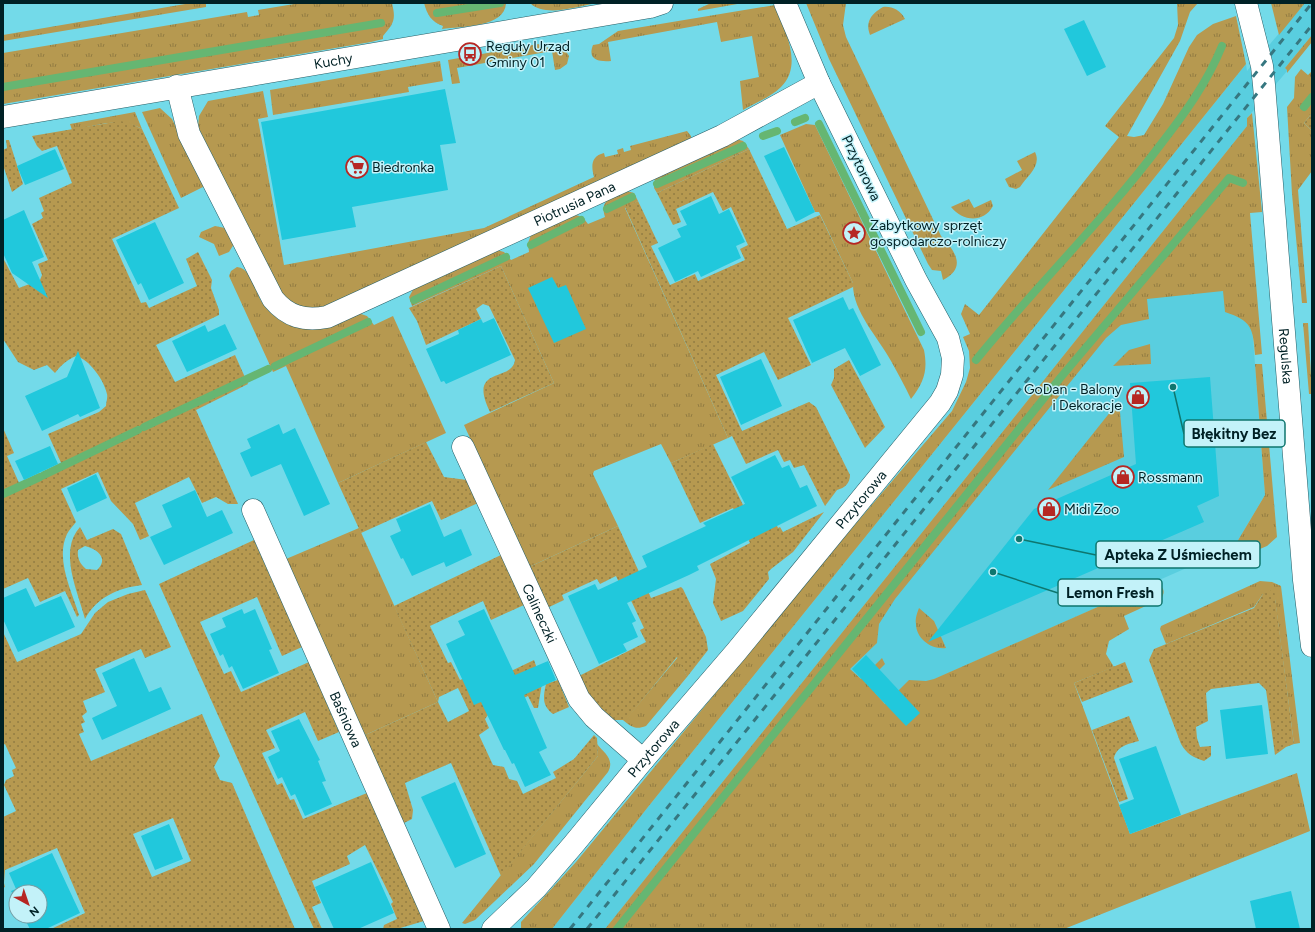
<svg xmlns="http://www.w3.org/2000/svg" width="1315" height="932" viewBox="0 0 1315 932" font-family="Figtree,sans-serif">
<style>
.built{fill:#59cedf}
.grass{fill:url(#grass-tufts)}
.garden{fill:url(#garden-dots);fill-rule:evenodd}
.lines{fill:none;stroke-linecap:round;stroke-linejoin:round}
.stream{stroke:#66b672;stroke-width:8}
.building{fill:#21c8dc}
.minor-casing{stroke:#265d65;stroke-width:23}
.tertiary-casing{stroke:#265d65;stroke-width:23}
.minor{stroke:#fff;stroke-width:22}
.tertiary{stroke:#fff;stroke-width:22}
.rail{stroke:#367780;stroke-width:3;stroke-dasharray:7 7;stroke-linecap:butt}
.labels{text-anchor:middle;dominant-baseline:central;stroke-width:3;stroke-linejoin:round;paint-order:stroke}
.poi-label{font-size:14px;fill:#002125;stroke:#c3f2f9;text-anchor:start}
.street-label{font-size:14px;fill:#002125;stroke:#c3f2f9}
.leader{fill:none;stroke:#0f766e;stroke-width:1.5}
.callout-dot{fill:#0f766e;stroke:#c3f2f9;stroke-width:1.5}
.callout{fill:#c3f2f9;stroke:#0f766e;stroke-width:1.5}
.callout-label{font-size:15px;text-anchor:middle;font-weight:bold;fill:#002125}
</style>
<defs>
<pattern id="grass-tufts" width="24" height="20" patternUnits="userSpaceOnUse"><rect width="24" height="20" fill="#b69950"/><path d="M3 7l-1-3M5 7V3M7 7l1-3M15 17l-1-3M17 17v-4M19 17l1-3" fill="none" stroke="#927c42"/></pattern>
<pattern id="garden-dots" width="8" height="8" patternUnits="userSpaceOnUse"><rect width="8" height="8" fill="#b69950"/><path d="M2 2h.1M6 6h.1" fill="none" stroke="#927c42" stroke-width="1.8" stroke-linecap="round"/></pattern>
</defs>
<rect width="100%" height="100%" fill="#73dae9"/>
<g class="built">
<polygon points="1305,3 1312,3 1312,35 1285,68 1288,70 1247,118 1247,126 605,929 552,929 648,807 1246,64 1247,71"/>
<polygon points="1230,181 1253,338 1265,495 1234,547 860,712 840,666"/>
</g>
<g class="grass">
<polygon points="191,3 206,3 206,7 3,41 3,35"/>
<path d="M300 3H392C396 20 394 23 383 36V39L371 42 3 104V53L247 12 248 17 259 15 258 10Z"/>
<path d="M424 3H506C505 28 461 26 442 29L443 26C431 22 427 14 424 3Z"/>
<path d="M530 3H597C578 6 545 18 530 3Z"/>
<polygon points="711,3 743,3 698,11 698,9"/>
<path d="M806 3H846L843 25 846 37 941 236C954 250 968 267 943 280L941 271 932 270 928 264 829 59Z"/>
<polygon points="1177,3 1198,3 1190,12 1180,41 1127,136 1134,137 1144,135 1163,104 1189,47 1197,35 1213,24 1236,16 1246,64 648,807 552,929 521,929 521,922 576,862 852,528 952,411 966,382 970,368 969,351 963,337 970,334 961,314 965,304 979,315 1119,137 1105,126 1174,38 1178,25"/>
<polygon points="1271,3 1305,3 1279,35"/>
<path d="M775 5C784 30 804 64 781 87 771 97 755 103 743 110L740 81 759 77 752 36 721 42 717 22 608 42 611 61C599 62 587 60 593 45L599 44 618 31Z"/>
<path d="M883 7C892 6 900 10 905 19L870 35C865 22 871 14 883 7Z"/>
<polygon points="1312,35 1312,42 1287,73 1287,70 1285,68"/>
<polygon points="538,44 557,51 565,50 569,56 567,64 560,69 555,70 552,51 457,68 460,83 452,84 448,60"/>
<polygon points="440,61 443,81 408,87 409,92 273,115 270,90"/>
<polygon points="1301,69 1308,75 1312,71 1312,113 1304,123 1312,131 1312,171 1298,190 1307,303 1302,303 1292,194 1287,107 1294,98 1295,77"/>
<path d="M263 91 268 117 258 119 284 265 484 228 594 177C591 166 591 156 604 153L605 157 618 154 617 150 623 148 624 152 631 150 630 146 687 131 691 136V139L327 307C304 309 294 309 279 289L198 127 199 116 208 101Z"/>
<polygon points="160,108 172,119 205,186 181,198 142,112"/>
<path d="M135 112 142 129C119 116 97 126 72 130L70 124Z"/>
<path d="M1252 113 1262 212 1250 213 1262 354 1255 355C1253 328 1252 321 1225 312L1223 291 1147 299 1149 319 1121 325 1106 338 895 599 879 624 877 643 850 669 861 679 882 658 885 664 874 675 883 686 875 693 885 704 909 680 926 681 934 679 1152 583C1162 584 1167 590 1161 599L1124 616 1129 629 1109 641 1106 654 1114 667 1074 683 1130 834 1297 773 1310 831 1064 929H605L1247 126V118Z"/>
<path d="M806 124 815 125 924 350C928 371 924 382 911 399 905 386 898 374 891 361 878 337 852 311 853 283L819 212H815L780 135Z"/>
<polygon points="736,139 743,141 749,149 657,193 654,188 655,178"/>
<path d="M1035 152C1042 166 1027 176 1020 187L1016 189 1009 187 1005 179 1022 170 1017 161Z"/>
<path d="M627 191 634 193 638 201 625 208 728 438 671 463 661 444 594 471 593 474 618 526 529 567 464 425 554 383 501 266 412 306 409 297 414 288 497 250 504 252 511 260 529 252 528 243 531 235 573 215C580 215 584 218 588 224L605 217C599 199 613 197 627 191Z"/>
<path d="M969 199 974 208 991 200 993 206C983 224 962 221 951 207Z"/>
<polygon points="215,226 225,228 234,244 229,252 219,256 214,244 199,237 201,232"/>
<path d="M237 267C252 268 255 293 263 304 271 315 283 324 296 327L358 313 367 316 374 325 393 316 446 433 338 483 286 366 273 372 229 276 231 271Z"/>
<polygon points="1303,323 1308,323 1312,394 1309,394"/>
<polygon points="1150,344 1151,364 1113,366 1129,350"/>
<polygon points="1255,364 1262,364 1277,537 1267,546 1234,560 1230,550 1234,547 1265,495"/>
<polygon points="1119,401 1124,457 1048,490"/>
<polygon points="359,528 438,702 363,736 286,559"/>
<polygon points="1260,581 1272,582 1281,586 1300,743 1294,744 1275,599 1263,594 1254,607 1166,644 1160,629 1161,626"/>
<path d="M919 608 934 621 946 648C932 650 916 639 916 624 915 619 917 613 919 608Z"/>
<path d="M678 657 687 677 646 726C636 730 631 727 623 720L626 719Z"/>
<path d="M597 744C604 753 615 759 608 772L534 864 475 920 465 924 462 923 598 756Z"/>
</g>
<g class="garden">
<polygon points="1312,113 1312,131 1304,123"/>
<path d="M120 121 130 123 142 129 179 208 112 239 141 303 146 302 149 308 197 286 186 259 198 252 212 280 211 288 219 310V315L156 345 175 382 235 355 248 384 196 410 238 504H228L216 497 202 503 189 477 135 503 149 536 140 540 133 524 111 501 98 472 61 489 76 522C73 526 69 530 67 534 55 559 72 592 79 615L77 617 65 591 40 602 28 578 3 589V428L14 453 7 456 20 485 62 465 48 434 99 412 106 406C106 403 108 397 107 394 104 380 89 359 76 356 67 360 61 365 55 373L47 365 34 370 18 362 3 339V258L19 288 40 280 42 275 38 264 48 260 32 224 43 218 41 213 44 211 39 198 72 183 57 146 42 151 37 146 32 136Z"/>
<polygon points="6,140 9,140 23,184 12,192 3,165 3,150 7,148"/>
<path d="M749 149 787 229 820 215 853 283V287L788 318 811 365 778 380 764 352 716 375 742 431 809 402 816 407 850 475C850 483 845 488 837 490L825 506 804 465 794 468 790 460 784 462 778 450 746 464 732 436 728 438 625 207 638 201 658 243 651 246 670 285 695 274 698 281 745 260 740 249 748 245 731 207 723 211 713 192 676 209 681 222 673 225 657 193Z"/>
<path d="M501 266 554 383 490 412C467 365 512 383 515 360L489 306 483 304 476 309 481 319 426 345 417 321 409 308Z"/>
<polygon points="849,360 885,427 865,448 831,385 834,378 834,369"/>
<polygon points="426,442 444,477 467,480 478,503 441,520 432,501 361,533 338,483"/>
<polygon points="713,444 743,505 763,496 778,528 780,527 783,532 824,512 793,552 771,569 768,572 769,579 743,611 721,621 713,603 716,579 710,564 750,543 733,508 700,523 671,463"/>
<polygon points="618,526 651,598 681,587 683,589 706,637 708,650 687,677 677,657 626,720 612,720 589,697 579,676 646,642 640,630 644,628 627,592 624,593 616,576 600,584 597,579 562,595 564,600 547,608 529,567"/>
<path d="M80 527 87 540 113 529 121 534 142 585C118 588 97 597 85 619 78 592 58 551 80 527ZM85 546C98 549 109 559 97 570L86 569C80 564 77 558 78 550Z"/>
<polygon points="254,540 302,647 282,656 257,597 200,622 224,674 231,671 241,692 309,662 339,732 318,741 305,712 266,730 275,748 262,753 277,785 282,783 290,800 294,799 303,819 367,793 424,921 397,929 383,929 384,925 397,919 391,904 393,902 365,845 347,856 350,864 312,881 321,903 312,907 322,929 314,929 159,584"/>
<path d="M501 555 524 605 491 620 483 601 430 626 448 663 451 662 460 680 474 674 480 686 534 660 542 683 538 708H534L528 696 488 715 485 719 489 728 479 735 493 765 504 767 509 779 517 781 523 794 556 778 553 772 574 759 594 735 597 738 598 756 501 876 451 763 405 783 413 810 412 819 402 824 363 736 438 702 394 606ZM458 688 469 711 448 722 438 702 439 697Z"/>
<path d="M1274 589 1294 744 1286 747 1275 755 1266 690 1259 683 1211 689 1206 693 1208 721 1196 727 1197 738 1200 747 1211 746V756L1204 761C1192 757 1187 754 1181 744L1149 660 1154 649 1254 608 1263 594Z"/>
<path d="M145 590 171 647 145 658 141 649 95 669 105 692 83 701 87 712 82 716 85 722 81 724 84 732 79 734 91 761 202 714 220 756 214 767 220 780 232 783 295 929H51L85 913 57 848 5 870 4 883 5 887 3 888V817L16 811 4 785 6 780 14 776 12 770 16 768 5 744 3 745V632L17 662 81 634 95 613 108 602 128 594ZM173 818 191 861 152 877 133 834Z"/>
<polygon points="1125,662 1133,682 1082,702 1074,683"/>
<path d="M558 680 569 707 553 714C542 706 543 697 546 684Z"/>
<path d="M1129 716 1139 741C1128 744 1117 746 1114 758L1128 799 1119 802 1092 730Z"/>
</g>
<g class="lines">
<g class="stream">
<polyline points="437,13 500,3"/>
<polyline points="3,87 381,23"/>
<polyline points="1304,107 1312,97"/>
<polyline points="795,122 805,118"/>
<polyline points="819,124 921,332"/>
<polyline points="763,136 777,131"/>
<polyline points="657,184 743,146"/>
<polyline points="607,209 632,197"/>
<polyline points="531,245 581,220"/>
<polyline points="414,300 506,257"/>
<path d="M976 360C1036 286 1104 220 1161 144 1185 113 1207 83 1222 46"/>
<polyline points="275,366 368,322"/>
<polyline points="144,427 268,369"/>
<polyline points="44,475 138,430"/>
<polyline points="3,494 40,477"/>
<polyline points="617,929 1061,377 1229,178 1243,183"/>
</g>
</g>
<g class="building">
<polygon points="1084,20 1106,67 1087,76 1064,29"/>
<polygon points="445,89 456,143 440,145 448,190 352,207 356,227 282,240 261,122"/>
<polygon points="784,147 815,212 796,222 764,156"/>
<polygon points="55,149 64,169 25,185 17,166"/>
<polygon points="711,196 719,214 729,209 745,242 736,246 741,258 701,277 698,271 675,282 658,248 681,237 677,229 687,225 680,211"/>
<polygon points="24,210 44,257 32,262 48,298 12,273 3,253 3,220"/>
<polygon points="155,222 184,283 149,300 141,283 138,285 116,240"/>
<polygon points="552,277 558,288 566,285 586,329 554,343 528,288"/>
<polygon points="843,297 849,310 853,308 881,365 860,376 845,348 812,363 793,320"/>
<polygon points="494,318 511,355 446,384 444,381 441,382 426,349 459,334 458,330 481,319 483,323"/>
<polygon points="225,324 237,349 187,372 172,341 205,325 208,332"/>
<polygon points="78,351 100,408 80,417 78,414 42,431 25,396 67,377"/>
<polygon points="761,359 782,406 741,425 720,377"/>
<polygon points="1210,377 1219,496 1197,506 1204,522 928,642 1034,509 1136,464 1130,383"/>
<polygon points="279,424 283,434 295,428 330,504 304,516 281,464 251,477 240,453 251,448 247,439"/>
<polygon points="50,446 58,464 24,480 15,461"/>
<polygon points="775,455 782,468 789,465 800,488 807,485 817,506 697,566 699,570 689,575 627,603 636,621 632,623 638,637 623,644 627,651 599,664 568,596 595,584 598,590 647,567 642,556 706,526 703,523 745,504 731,477"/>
<polygon points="96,474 107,498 77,512 67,488"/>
<polygon points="195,490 207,517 222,510 233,533 164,565 150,537 172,527 162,505"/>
<polygon points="430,504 444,537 461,529 472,555 446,567 444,562 412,576 403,558 401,559 390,536 401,531 396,519"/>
<polygon points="26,588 35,607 61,596 75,627 18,652 3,619 3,598"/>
<polygon points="242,609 244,614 255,609 272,649 269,650 279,673 243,689 232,666 229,668 223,654 220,656 210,634 226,627 222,618"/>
<polygon points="484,609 515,675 548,661 556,680 524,695 547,748 539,752 551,775 525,787 514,763 512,764 505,750 504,750 481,702 474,705 446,644 465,635 458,621"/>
<polygon points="866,655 920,713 906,726 852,669"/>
<polygon points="134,658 149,692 161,687 171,709 102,740 92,718 117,706 102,673"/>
<polygon points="1262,705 1268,754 1226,759 1220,710"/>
<polygon points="299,719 320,760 318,761 326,781 322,782 332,804 305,816 295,794 291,796 282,777 278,779 268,757 280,751 271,731"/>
<polygon points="1156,746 1181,815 1130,834 1119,805 1134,799 1119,759"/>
<polygon points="455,782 486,854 455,868 421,797"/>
<polygon points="169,824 183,859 155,870 141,836"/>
<polygon points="52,853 80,913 46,929 30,929 23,916 40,916 40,892 16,892 16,900 11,891 16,889 9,873"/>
<polygon points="371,862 394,913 358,929 334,929 315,887"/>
<polygon points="1291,891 1300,929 1256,929 1250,901"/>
</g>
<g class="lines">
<g class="minor-casing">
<g id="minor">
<path id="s1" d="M177 86 189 134 273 299C288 317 304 321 327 317L722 136 819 83"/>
<path id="s2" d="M3 117 650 7 662 3"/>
<path id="s3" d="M463 447 579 699 594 717 643 760"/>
<path id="s4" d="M253 510 439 929"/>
<path id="s5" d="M493 929 536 888 573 845 643 760 736 652 940 403 947 391 952 375 953 358 948 338 916 280 819 83 785 3"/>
</g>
</g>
<g class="tertiary-casing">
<g id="tertiary">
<path id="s6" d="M1246 3 1262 66 1264 85 1304 580 1312 646"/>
</g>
</g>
<use href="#minor" class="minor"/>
<use href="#tertiary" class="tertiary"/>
<g class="rail">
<polyline points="570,929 1312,3"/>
<polyline points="587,929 1312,25"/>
</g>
</g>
<defs>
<g id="bus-ring" transform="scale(1.15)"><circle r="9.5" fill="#c3f2f9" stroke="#b62723" stroke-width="1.5"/><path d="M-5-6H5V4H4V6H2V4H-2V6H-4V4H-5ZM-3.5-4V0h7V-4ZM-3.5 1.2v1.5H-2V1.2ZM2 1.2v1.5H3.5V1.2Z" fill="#b62723"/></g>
<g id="supermarket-ring" transform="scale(1.15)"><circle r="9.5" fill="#c3f2f9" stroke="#b62723" stroke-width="1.5"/><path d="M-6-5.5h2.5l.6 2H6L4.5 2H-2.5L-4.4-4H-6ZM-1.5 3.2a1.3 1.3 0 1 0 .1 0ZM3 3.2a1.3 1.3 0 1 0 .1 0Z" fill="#b62723"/></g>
<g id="sight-ring" transform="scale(1.15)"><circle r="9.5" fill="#c3f2f9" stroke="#b62723" stroke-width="1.5"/><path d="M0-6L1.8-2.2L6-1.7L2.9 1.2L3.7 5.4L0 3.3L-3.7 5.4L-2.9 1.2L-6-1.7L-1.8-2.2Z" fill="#b62723"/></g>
<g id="shop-ring" transform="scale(1.15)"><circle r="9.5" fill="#c3f2f9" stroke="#b62723" stroke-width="1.5"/><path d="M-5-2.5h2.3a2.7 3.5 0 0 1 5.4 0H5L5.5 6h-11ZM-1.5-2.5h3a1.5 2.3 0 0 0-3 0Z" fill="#b62723"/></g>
</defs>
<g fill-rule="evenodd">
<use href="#bus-ring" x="470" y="54"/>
<use href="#supermarket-ring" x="357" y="167"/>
<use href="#sight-ring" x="854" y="233"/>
<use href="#shop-ring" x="1138" y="397"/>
<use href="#shop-ring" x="1123" y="477"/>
<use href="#shop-ring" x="1049" y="509"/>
</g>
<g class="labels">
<g class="poi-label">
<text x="486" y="46">Reguły Urząd<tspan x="486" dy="16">Gminy 01</tspan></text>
<text x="372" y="167">Biedronka</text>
<text x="870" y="225">Zabytkowy sprzęt<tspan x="870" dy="16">gospodarczo-rolniczy</tspan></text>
<text x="1122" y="389" text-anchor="end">GoDan - Balony<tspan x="1122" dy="16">i Dekoracje</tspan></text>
<text x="1138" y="477">Rossmann</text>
<text x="1064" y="509">Midi Zoo</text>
</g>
<g class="street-label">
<text stroke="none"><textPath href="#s2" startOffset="335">Kuchy</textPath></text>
<text transform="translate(861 168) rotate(64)">Przytorowa</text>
<text stroke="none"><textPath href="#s1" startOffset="567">Piotrusia Pana</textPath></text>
<text stroke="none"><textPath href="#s6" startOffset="356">Regulska</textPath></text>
<text stroke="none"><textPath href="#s5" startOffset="566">Przytorowa</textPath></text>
<text stroke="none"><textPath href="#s3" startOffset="183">Calineczki</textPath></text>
<text stroke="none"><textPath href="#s4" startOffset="229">Baśniowa</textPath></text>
<text stroke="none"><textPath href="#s5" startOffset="242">Przytorowa</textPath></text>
</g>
</g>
<path class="leader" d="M1173 387L1184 434M1019 539L1096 555M993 572L1058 593"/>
<g class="callout-dot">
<circle cx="1173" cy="387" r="4"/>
<circle cx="1019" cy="539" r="4"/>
<circle cx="993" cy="572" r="4"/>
</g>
<g class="callout">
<rect x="1184" y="420" width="101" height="27" rx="4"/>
<rect x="1096" y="541" width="164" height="27" rx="4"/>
<rect x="1058" y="579" width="104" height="27" rx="4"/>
</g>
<g class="callout-label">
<text x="1234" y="439">Błękitny Bez</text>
<text x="1178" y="560">Apteka Z Uśmiechem</text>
<text x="1110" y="598">Lemon Fresh</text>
</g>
<rect width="1315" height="932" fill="none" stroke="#002125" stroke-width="8"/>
<g transform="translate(28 904) rotate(140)"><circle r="19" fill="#c3f2f9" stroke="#759ea4"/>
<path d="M0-3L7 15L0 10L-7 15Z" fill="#b62723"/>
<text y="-6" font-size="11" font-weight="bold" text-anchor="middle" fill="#002125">N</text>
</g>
</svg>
